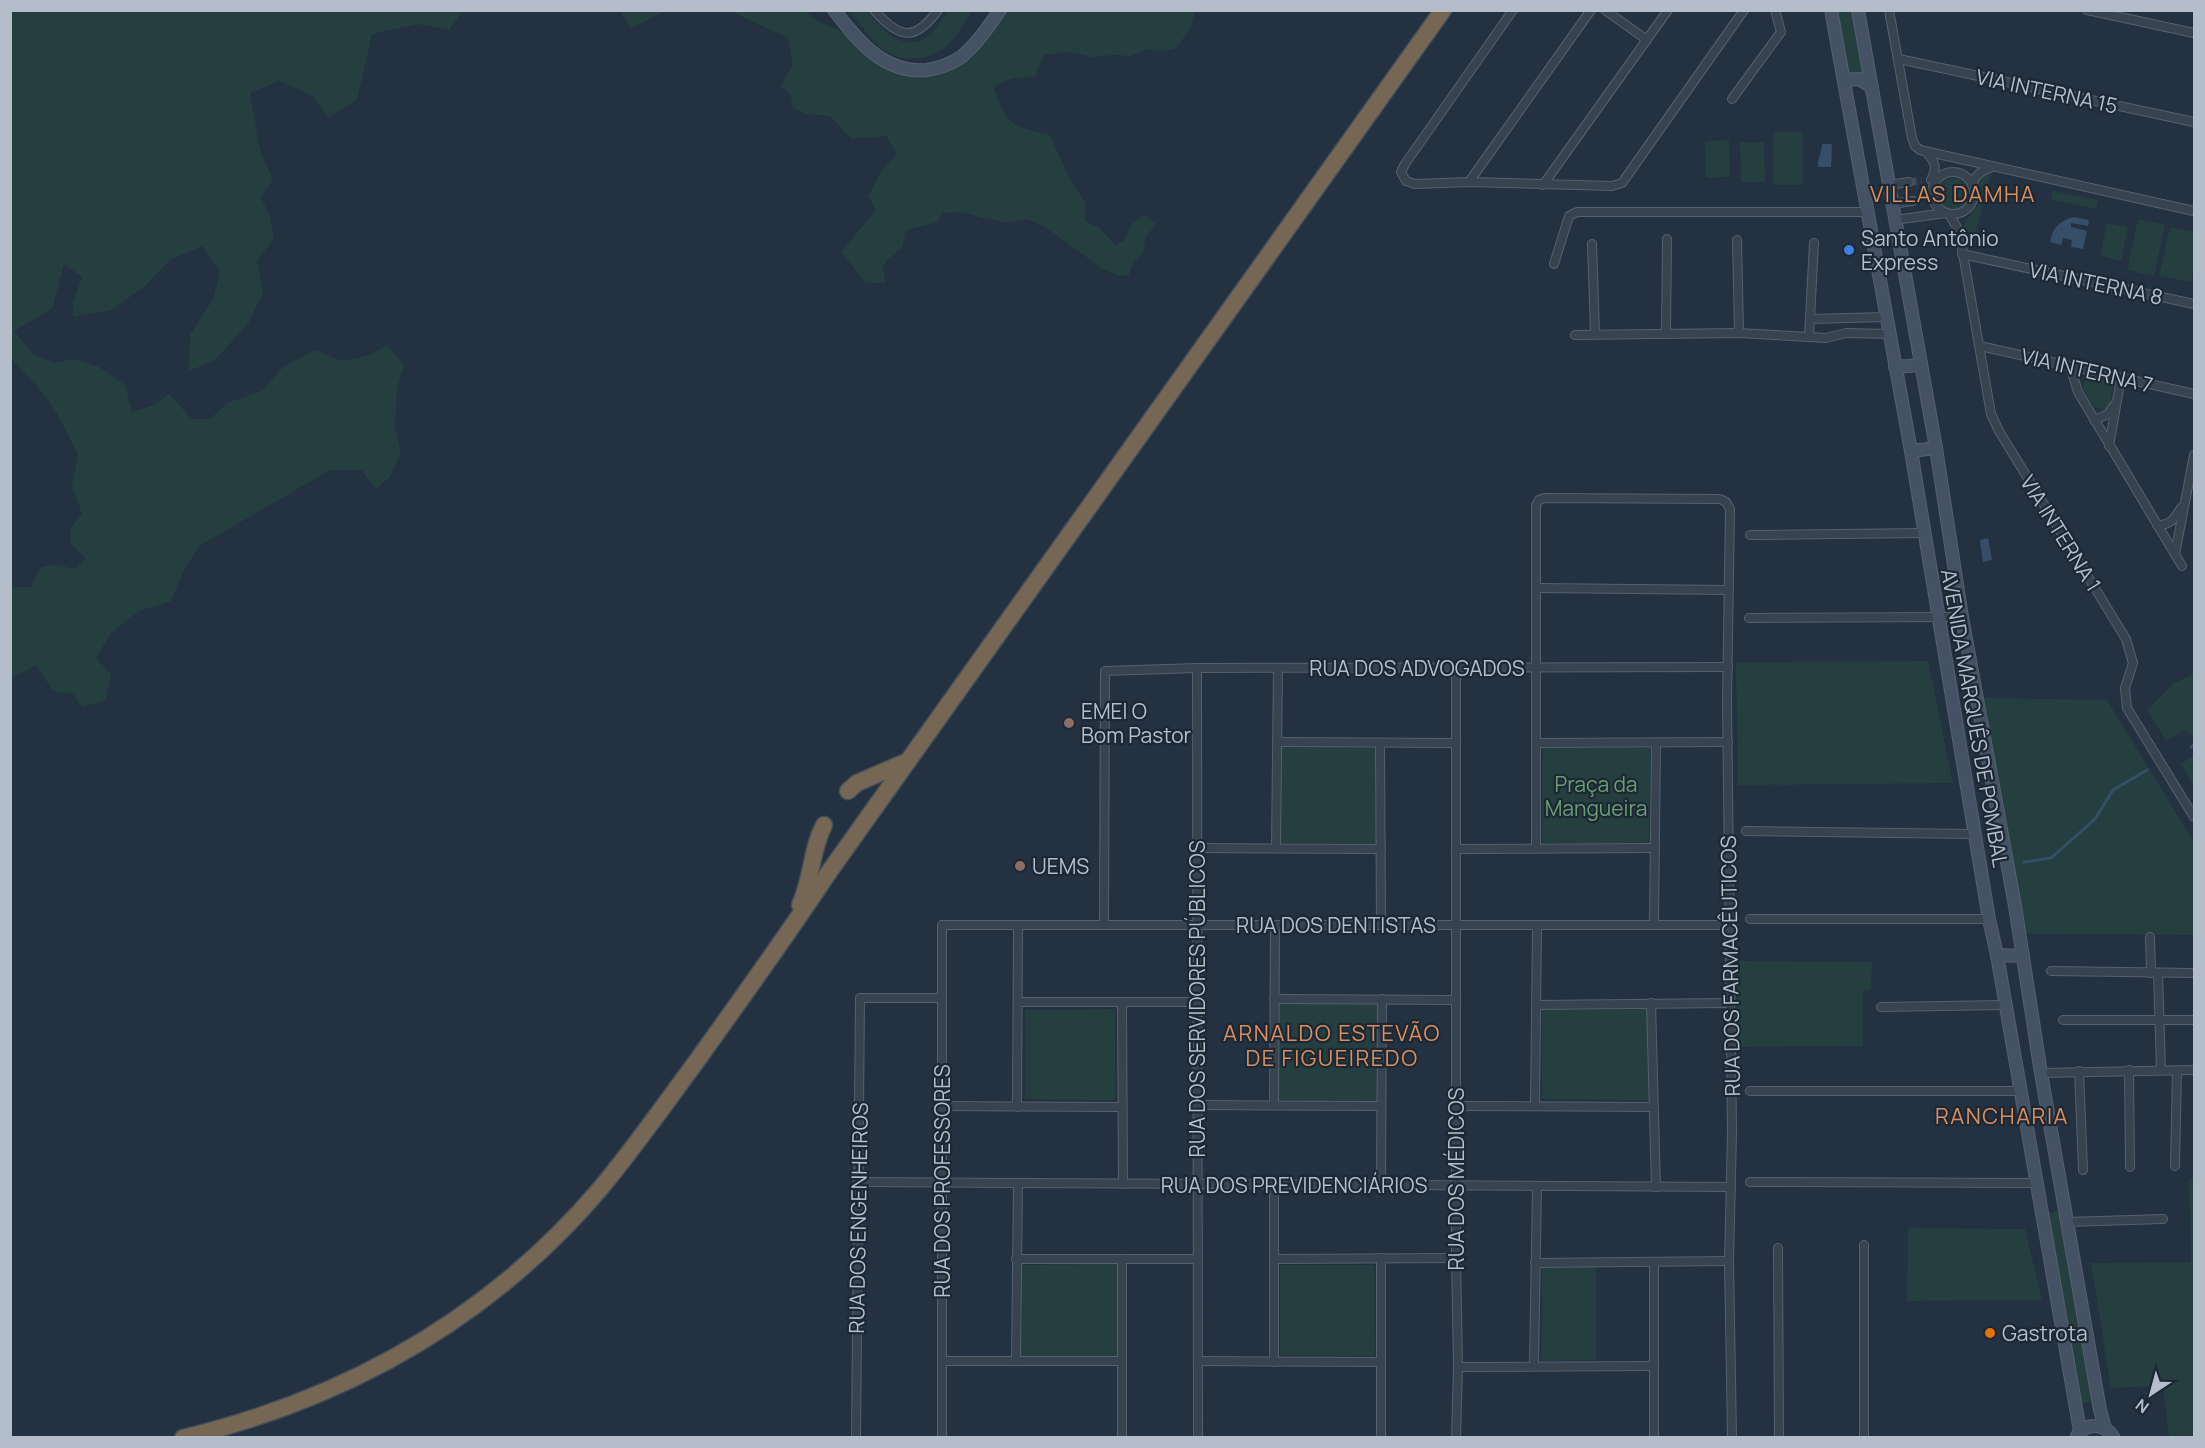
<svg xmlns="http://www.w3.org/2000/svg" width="2205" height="1448" viewBox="0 0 2205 1448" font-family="Manrope,sans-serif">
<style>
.green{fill:#253f41}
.water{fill:#364e68}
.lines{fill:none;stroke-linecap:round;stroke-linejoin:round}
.stream{stroke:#364e68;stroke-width:3}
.street-tunnel{stroke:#394655;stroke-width:8;stroke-dasharray:8 4;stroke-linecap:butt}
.street-casing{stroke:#56616e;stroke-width:10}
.secondary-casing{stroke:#56616e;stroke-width:14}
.highway-casing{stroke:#434e5b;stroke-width:19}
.street{stroke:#384350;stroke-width:8}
.secondary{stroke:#455263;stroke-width:12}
.highway{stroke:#766754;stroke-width:16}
.shop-dot{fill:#3f7fe0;stroke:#1d2835;stroke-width:2}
.education-dot{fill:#8d6e63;stroke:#1d2835;stroke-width:2}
.food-dot{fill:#e8710a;stroke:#1d2835;stroke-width:2}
.labels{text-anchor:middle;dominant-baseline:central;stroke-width:4.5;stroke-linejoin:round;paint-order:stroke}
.street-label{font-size:21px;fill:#b4becb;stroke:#1d2835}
.poi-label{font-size:21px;fill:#b4becb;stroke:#1d2835;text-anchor:start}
.park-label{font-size:21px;fill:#6a9d73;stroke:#1d2835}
.neighbourhood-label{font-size:22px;letter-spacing:1.5px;fill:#da8e5f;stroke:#1d2835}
</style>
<rect width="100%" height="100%" fill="#233140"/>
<g class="green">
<path d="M11 10 463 11 449 30 417 24 372 34 357 100 328 118 313 96 279 81 250 93 260 150 273 180 261 197 270 217 274 238 257 261 263 293 248 324 215 360 189 371 190 335 213 299 220 272 202 246 170 260 144 287 110 311 73 316V302L82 277 64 264 52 309 14 331 33 354 54 363 74 359 99 367 125 385 132 412 154 405 169 394 192 419H210L227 403 262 391 283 367 315 350 342 361 370 355 387 345 404 365 397 389 395 427 401 452 390 477 376 489 361 470H330L199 546 183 572 171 601 139 611 111 633 96 658 111 674 106 700 82 707 73 694 53 691 36 665 14 677 11 673V587H31L40 568 53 564 75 569 86 558 70 544V529L82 514 72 486 78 454C70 441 64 425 56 412 44 391 26 376 11 358Z"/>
<polygon points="620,11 665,11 631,28"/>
<path d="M730 11H805L818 21 843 32 866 56 892 69H946L1004 11H1195L1190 29 1176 48 1163 51 1146 50 1131 56 1114 55 1091 57 1070 52 1044 55 1035 77 1014 78 993 86C1007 126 1009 125 1050 135L1069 177 1085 203V221L1100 228 1115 245 1125 240 1130 226 1144 214 1156 224 1145 238 1144 251 1133 263 1129 275 1118 276 1101 268 1045 227 1027 219 1007 223 959 212 942 213 938 222 906 230 902 248 888 259 883 268 886 283H866L841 252 876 210 868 196 883 168 897 154 886 136 851 139 830 116 806 114 793 108 790 93 780 86 793 65 788 38Z"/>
<path d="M849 11H867C882 30 906 56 930 34 937 28 942 18 948 11H972C965 22 958 35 948 45 930 62 897 64 879 46 868 36 859 22 849 11Z"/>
<polygon points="1838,11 1854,11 1865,76 1849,75"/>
<rect x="1773" y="132" width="30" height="53"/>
<polygon points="1729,140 1730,177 1706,178 1705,141"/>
<polygon points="1740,142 1764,142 1765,182 1741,182"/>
<polygon points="1989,171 1991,172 1972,250 1966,243 1964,224 1979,202 1977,185 1979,177"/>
<circle cx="1953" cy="194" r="16"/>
<polygon points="2053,191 2098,200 2096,209 2051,200"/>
<polygon points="2138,219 2165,225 2154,276 2127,270"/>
<polygon points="2107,223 2128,227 2121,261 2100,256"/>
<polygon points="2170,227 2194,232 2194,266 2191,282 2159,276"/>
<polygon points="2091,377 2108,380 2113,385 2110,405 2104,410 2094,407 2083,389 2084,382"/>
<polygon points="1928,661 1953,783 1738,785 1736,662"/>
<polygon points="2194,674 2194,736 2184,730 2166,741 2147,710 2174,683"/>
<polygon points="1983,698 2107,700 2194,842 2194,935 2024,934"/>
<polygon points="1282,747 1375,748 1376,844 1281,843"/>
<polygon points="1543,748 1650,748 1649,843 1542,843"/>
<polygon points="2194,755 2194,787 2181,764"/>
<polygon points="1738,961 1872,962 1871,989 1863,990 1863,1046 1737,1047"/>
<polygon points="1279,1003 1377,1004 1376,1101 1279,1100"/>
<polygon points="1115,1009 1115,1100 1025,1099 1025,1010"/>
<polygon points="1647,1009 1648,1100 1542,1099 1542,1010"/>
<polygon points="2189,1178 2194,1179 2194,1437 2169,1437 2163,1386 2111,1388 2091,1263 2191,1262"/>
<polygon points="2061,1210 2092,1402 2081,1404 2047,1213"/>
<polygon points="1908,1228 2025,1229 2042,1300 1907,1301"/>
<polygon points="1117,1264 1117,1356 1021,1356 1022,1265"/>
<polygon points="1280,1265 1374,1265 1375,1356 1280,1355"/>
<polygon points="1596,1267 1596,1360 1541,1361 1542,1268"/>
</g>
<g class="water">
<path d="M1822 144H1832L1831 167H1818C1817 158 1822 153 1822 144Z"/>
<path d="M2074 217 2089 220 2088 226 2071 223V227L2087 231 2083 249 2071 247 2072 240 2063 238 2061 245 2050 242C2052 228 2060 220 2074 217Z"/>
<polygon points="1988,538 1992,560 1983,562 1980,540"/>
</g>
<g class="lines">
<g class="stream">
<polyline points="2191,747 2194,745"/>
<polyline points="2024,862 2051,858 2095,819 2113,790 2147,770"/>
</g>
<g class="street-tunnel">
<polyline points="1909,182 1922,181"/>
<polyline points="1913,201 1925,199"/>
</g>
<g class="street-casing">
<g id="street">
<path d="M874 10C899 39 915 42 938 10"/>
<polyline points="1513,10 1405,164 1401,172 1406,181 1415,184 1469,182 1612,186 1622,183 1744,10"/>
<polyline points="1605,10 1647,40"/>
<polyline points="1889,10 1912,138 1915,146 1920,150 2194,211"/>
<polyline points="2087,10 2194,33"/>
<polyline points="1899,59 2194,122"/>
<polyline points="1732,99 1781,32 1775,10"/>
<path d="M1927 153C1936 163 1937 168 1931 180"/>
<circle cx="1953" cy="193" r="21"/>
<polyline points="1469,182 1591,10"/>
<polyline points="1543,185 1668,10"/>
<polyline points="1888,185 1909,182"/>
<path d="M1972 185C1976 174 1981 171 1992 167"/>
<polyline points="1891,204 1913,201"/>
<polyline points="1949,214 1959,231 1991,414 1999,431 2126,639 2133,663 2125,688 2127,708 2194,817"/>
<polyline points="1894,220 1946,213"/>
<polyline points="1737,240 1739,333"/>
<polyline points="1592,244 1595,334"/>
<polyline points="1962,254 2194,304"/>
<polyline points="1554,264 1569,216 1577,212 1868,212"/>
<polyline points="1810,319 1886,317"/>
<polyline points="1666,333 1667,239"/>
<polyline points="1575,335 1739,333 1826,338 1846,333 1889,334"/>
<polyline points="1809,337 1814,243"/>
<polyline points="1980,346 2194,394"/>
<polyline points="2070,366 2078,392 2182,566"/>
<polyline points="2094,420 2108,414 2115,404"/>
<polyline points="2109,446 2121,378"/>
<path d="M2157 525C2171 525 2174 519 2181 508"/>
<polyline points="1750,535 1924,533"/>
<polyline points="2175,554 2194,455"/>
<polyline points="1538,588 1729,590"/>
<polyline points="1749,618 1962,617"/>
<polyline points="1197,668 1198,1438"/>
<polyline points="1456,668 1456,1258 1458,1367 1456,1438"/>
<polyline points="1277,742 1456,743"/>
<polyline points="1380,743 1381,925"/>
<polyline points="1537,743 1728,742"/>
<polyline points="1746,831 1974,834"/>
<polyline points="1197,848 1381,849"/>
<polyline points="1276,848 1278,668"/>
<polyline points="1536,848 1536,505 1539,500 1544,498 1720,499 1726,502 1730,509 1727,701 1732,1132 1729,1261 1732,1438"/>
<polyline points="1456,849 1655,848"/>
<polyline points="1750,919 1989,919"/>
<polyline points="1104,925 1105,671 1197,668 1728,667"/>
<polyline points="1654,925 1656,743"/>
<polyline points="2150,937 2151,973"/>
<polyline points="2051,971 2194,973"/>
<polyline points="2158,973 2161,1069"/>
<polyline points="1274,999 1456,1000"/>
<polyline points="1018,1002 1197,1002"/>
<polyline points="1122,1002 1123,1184"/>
<polyline points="1651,1003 1656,1187"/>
<polyline points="1536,1005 1729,1003"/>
<polyline points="1881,1007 2004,1005"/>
<polyline points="2063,1020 2194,1020"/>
<polyline points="2129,1070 2130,1167"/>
<polyline points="2079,1071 2083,1170"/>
<polyline points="2041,1073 2194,1070"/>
<polyline points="1750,1091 2020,1091"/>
<polyline points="1197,1105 1381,1106"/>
<polyline points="1274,1105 1275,925"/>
<polyline points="942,1106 1122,1107"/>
<polyline points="1456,1106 1653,1107"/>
<polyline points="1535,1106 1537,925"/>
<polyline points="1017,1107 1018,925"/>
<polyline points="2175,1166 2177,1070"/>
<polyline points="858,1182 1731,1187"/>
<polyline points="1750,1182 2036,1183"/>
<polyline points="1381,1185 1382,999"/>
<polyline points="2067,1222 2163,1219"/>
<polyline points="1864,1245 1864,1438"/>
<polyline points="1778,1248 1779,1438"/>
<polyline points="1381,1258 1381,1438"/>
<polyline points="1016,1259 1198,1259"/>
<polyline points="1274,1259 1456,1258"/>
<polyline points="1654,1262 1654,1438"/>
<polyline points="1535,1263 1729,1261"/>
<polyline points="942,1361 1122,1361"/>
<polyline points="1016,1361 1018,1183"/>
<polyline points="1198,1361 1381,1362"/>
<polyline points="1274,1362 1274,1185"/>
<polyline points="1534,1365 1537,1187"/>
<polyline points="1458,1367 1654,1366"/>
<polyline points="856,1438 860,998 942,998"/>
<polyline points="942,1438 942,925 1729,925"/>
<polyline points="1122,1438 1122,1259"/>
</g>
</g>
<g class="secondary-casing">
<g id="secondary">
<path d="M834 10C858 41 884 74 927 70 939 68 951 64 961 57 977 44 988 27 1000 10"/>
<polyline points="1831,10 1911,451 1989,919 1997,955 2080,1431"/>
<polyline points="1858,10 1936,448 1962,617 2015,906 2041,1073 2100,1410 2105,1428"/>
<polyline points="1844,80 1859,79 1872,87"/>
<polyline points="1895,367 1921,365"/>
<polyline points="1911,451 1936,448"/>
<polyline points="1997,955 2023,956"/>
<path d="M2077 1436C2086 1422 2105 1423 2114 1438"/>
</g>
</g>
<g class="highway-casing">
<g id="highway">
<polyline points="848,791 857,783 908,761"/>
<path d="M800 905C812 879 811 850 824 825"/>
<path d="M183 1438C349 1398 489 1319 600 1189 634 1148 665 1104 696 1062 741 999 786 937 829 872L1443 10"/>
</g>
</g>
<use href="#street" class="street"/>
<use href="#secondary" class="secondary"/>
<use href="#highway" class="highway"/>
</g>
<circle class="shop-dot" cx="1849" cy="250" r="6"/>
<g class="education-dot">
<circle cx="1069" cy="723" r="6"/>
<circle cx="1020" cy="866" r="6"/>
</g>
<circle class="food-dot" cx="1990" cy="1333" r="6"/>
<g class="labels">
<g class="street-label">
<text transform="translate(2047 91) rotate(12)">VIA INTERNA 15</text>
<text transform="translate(2096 283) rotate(12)">VIA INTERNA 8</text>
<text transform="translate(2087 370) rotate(13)">VIA INTERNA 7</text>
<text transform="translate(2061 533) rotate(58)">VIA INTERNA 1</text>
<text x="1417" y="668">RUA DOS ADVOGADOS</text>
<text transform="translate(1975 718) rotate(80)">AVENIDA MARQUÊS DE POMBAL</text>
<text x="1336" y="925">RUA DOS DENTISTAS</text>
<text transform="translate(1730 966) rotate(-91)">RUA DOS FARMACÊUTICOS</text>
<text transform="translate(1197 999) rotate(-90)">RUA DOS SERVIDORES PÚBLICOS</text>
<text transform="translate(1456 1179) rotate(-90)">RUA DOS MÉDICOS</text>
<text transform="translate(942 1181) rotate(-90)">RUA DOS PROFESSORES</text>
<text x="1294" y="1185">RUA DOS PREVIDENCIÁRIOS</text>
<text transform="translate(858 1218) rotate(-89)">RUA DOS ENGENHEIROS</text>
</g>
<g class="poi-label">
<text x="1861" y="238">Santo Antônio<tspan x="1861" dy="24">Express</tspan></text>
<text x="1081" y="711">EMEI O<tspan x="1081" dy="24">Bom Pastor</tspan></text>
<text x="1032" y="866">UEMS</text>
<text x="2002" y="1333">Gastrota</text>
</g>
<g class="park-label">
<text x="1596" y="784">Praça da<tspan x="1596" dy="24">Mangueira</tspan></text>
</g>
<g class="neighbourhood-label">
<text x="1953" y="194">VILLAS DAMHA</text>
<text x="1332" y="1033">ARNALDO ESTEVÃO<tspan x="1332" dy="25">DE FIGUEIREDO</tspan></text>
<text x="2002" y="1116">RANCHARIA</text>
</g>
</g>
<rect width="2205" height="1448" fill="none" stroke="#b4becb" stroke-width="24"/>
<g transform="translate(2151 1394) rotate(216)" stroke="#1d2835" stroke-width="4.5" paint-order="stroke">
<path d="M0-4.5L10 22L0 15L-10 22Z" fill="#b4becb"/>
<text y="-9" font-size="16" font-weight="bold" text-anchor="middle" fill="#b4becb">N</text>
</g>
</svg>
